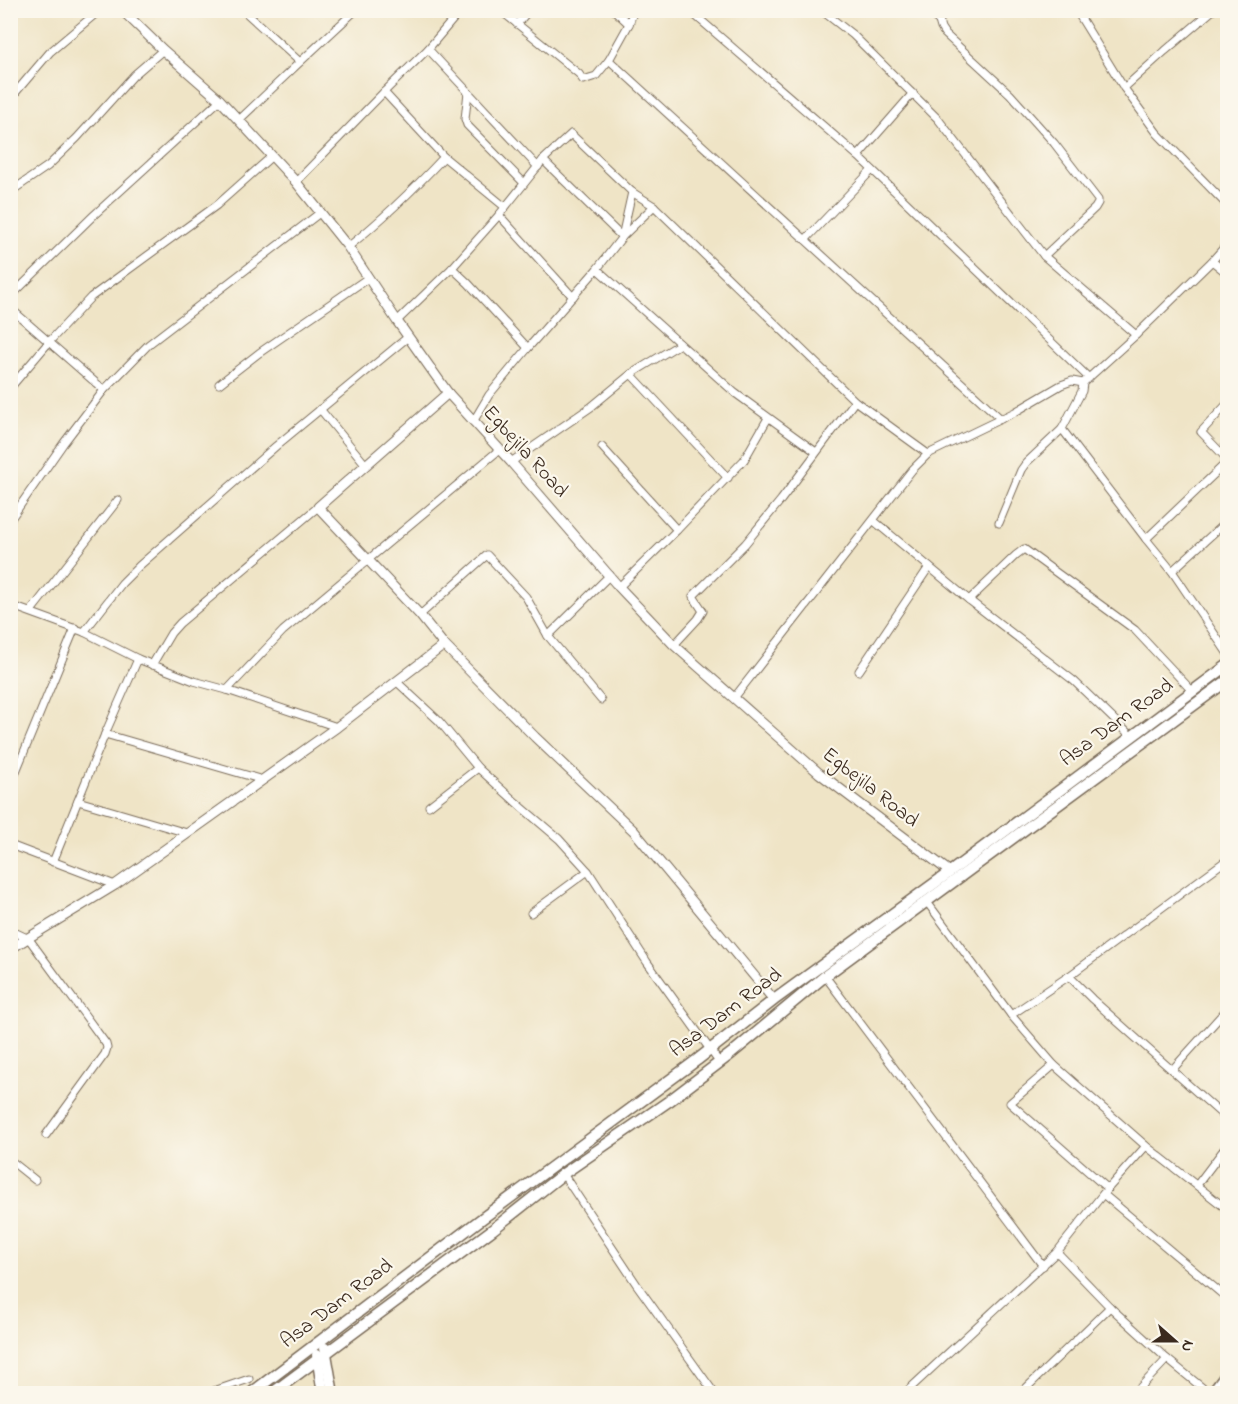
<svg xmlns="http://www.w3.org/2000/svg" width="1238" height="1404" viewBox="0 0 1238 1404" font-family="'Indie Flower',sans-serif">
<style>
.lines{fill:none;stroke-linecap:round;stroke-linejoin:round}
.minor-casing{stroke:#7a6b59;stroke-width:9}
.tertiary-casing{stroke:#7a6b59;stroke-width:11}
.primary-casing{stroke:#7a6b59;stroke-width:13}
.minor{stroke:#fff;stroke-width:7}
.tertiary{stroke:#fff;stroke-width:9}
.primary{stroke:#fff;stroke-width:10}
.labels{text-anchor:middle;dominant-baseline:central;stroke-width:4.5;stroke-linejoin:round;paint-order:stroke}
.street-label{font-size:21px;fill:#3b2a1e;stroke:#fbf7ec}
</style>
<rect width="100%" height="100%" fill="#fbf7ec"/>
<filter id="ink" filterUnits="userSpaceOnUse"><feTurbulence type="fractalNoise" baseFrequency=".0167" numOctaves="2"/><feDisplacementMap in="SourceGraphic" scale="12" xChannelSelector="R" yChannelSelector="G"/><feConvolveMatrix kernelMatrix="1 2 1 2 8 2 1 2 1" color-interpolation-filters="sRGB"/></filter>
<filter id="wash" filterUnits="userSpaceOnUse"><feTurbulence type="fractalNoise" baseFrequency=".008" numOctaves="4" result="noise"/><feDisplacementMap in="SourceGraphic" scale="24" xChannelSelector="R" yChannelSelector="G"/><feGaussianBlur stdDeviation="1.35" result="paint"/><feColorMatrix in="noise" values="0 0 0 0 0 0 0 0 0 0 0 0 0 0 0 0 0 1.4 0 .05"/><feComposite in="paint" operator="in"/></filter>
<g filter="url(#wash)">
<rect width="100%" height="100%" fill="#efe4c6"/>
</g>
<g filter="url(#ink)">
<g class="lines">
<g class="minor-casing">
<g id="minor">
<polyline points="243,10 300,62"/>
<polyline points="500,10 579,74 583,80 596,76 609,60"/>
<polyline points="614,10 629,24"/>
<polyline points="634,10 629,24 609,60 1001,419"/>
<polyline points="689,10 858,156 1089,378"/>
<polyline points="821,10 853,35 938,119 1044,256 1136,335"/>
<polyline points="925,10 939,21 941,28 945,34 1010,94 1054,143 1098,200 1098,203 1095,208 1044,256"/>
<polyline points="1076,10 1124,88 1157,133 1228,206"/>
<polyline points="939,21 947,10"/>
<polyline points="517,24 529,10"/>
<polyline points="428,49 538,167"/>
<polyline points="1124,88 1165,51 1213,10"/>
<polyline points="384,92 444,157 505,207"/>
<polyline points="468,92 465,119 467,125 524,183"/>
<polyline points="10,99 50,52 100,10"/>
<polyline points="239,120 300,62 356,10"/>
<polyline points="858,156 913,93"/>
<polyline points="543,160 622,237"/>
<polyline points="296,182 384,92 428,49 461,10"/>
<polyline points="10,192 48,166 77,138 134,75 163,50"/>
<polyline points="499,215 573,297"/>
<polyline points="622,237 632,192"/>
<polyline points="806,239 872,170"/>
<path d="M348 247C383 219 414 189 444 157"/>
<polyline points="1212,261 1228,274"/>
<polyline points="452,268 468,283 528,348"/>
<polyline points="597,269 735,393 816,452"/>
<polyline points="10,297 94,215 220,100"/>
<polyline points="10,308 104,390"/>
<polyline points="397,321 452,268 499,215 543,160 571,134 632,192 654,206 855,401 928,454"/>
<polyline points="631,374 680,344"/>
<polyline points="1083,383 1082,391 1062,429 1146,539 1172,571 1228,654"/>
<polyline points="219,384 259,353 368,278"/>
<polyline points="10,388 49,342 91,297 217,205 272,156"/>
<polyline points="1228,403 1201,432 1228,460"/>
<polyline points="320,409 366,465"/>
<polyline points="473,422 489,395 528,348 597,269 622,237 654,206"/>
<polyline points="602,447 677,530"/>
<polyline points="511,462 591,407 631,374 728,478"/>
<polyline points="10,520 63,444 104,390 149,344 321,212"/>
<polyline points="874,521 969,600 1074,681 1131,736"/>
<polyline points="999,523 1021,470 1026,463 1062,429"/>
<polyline points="1146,539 1228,461"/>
<polyline points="1172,571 1228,520"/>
<polyline points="619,587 677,530 744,460 768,418"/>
<polyline points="969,600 1016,555 1024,549 1135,630 1193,692"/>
<polyline points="10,605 84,632 138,659 194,681 227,690 337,727"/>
<polyline points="31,611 118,500"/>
<polyline points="420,615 487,555 526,597 548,636 601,700"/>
<polyline points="84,632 122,583 139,566 276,446 408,337"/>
<polyline points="548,636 610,575"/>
<polyline points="674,645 698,619 703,611 693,596 745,544 781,500 855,401"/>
<polyline points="152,665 171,633 180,623 318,507"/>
<polyline points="859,671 929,567"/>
<polyline points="397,682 439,721 478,768 519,805 559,839 588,871 647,962 719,1062"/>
<polyline points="227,690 283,631 499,450"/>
<polyline points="734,698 912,470 928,454 1015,412 1061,385 1072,381 1083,383 1136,335 1212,261 1228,243"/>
<polyline points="105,734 263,780"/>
<polyline points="10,786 75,628"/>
<polyline points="78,801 187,833"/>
<polyline points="429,806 478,768"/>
<polyline points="10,845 115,885"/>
<polyline points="53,862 105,734 138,659"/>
<polyline points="927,902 1011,1015 1054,1065 1146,1146 1228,1210"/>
<polyline points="531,913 588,871"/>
<polyline points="10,930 29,939 106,1044 107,1048 105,1054 46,1135"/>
<polyline points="825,976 1043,1266"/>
<polyline points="1069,976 1092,999 1228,1120"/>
<polyline points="1011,1015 1069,976 1228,859"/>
<polyline points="1054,1065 1010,1103 1107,1188"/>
<polyline points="1172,1070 1228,1008"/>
<polyline points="10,1160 35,1180"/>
<polyline points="563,1174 637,1285 715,1394"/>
<polyline points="1197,1185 1228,1144"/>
<polyline points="1103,1194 1228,1299"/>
<polyline points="1057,1252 1110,1307 1167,1359 1210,1394"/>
<polyline points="1210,1393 1228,1369"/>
<polyline points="205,1394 249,1379"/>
<polyline points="904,1394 1057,1252 1103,1194 1146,1146"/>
<polyline points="1020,1394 1110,1307"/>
<polyline points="1134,1394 1167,1359"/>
</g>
</g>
<g class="tertiary-casing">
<g id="tertiary">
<polyline points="122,10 163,50 220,100 296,182 348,247 397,321 448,393 511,462 619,587 674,645 819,773 950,872"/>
<polyline points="448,393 318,507 420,615 444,645 535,737 634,831 774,1000"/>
<polyline points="10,949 115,885 337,727 444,645"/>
</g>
</g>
<g class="primary-casing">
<g id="primary">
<polyline points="325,1348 333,1394"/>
<polyline points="317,1355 323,1394"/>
<polyline points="250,1394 484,1217 697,1060 774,1000 950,872 1228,665"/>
<polyline points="271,1394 492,1230 563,1174 669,1101 732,1053 825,976 1228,680"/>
</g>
</g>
<use href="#minor" class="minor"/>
<use href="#tertiary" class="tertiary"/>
<use href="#primary" class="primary"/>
</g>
</g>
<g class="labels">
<g class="street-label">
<text transform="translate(525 452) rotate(48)">Egbejila Road</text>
<text transform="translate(1117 723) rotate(-36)">Asa Dam Road</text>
<text transform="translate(870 788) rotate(38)">Egbejila Road</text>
<text transform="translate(726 1013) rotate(-37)">Asa Dam Road</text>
<text transform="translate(337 1304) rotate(-37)">Asa Dam Road</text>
</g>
</g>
<rect width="1238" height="1404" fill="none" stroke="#fbf7ec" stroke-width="36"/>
<g transform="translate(1175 1341) rotate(111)" stroke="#fbf7ec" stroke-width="4.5" paint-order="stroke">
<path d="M0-4.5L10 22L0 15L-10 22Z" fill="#3b2a1e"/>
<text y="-9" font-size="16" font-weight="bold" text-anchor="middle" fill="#3b2a1e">N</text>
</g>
</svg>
